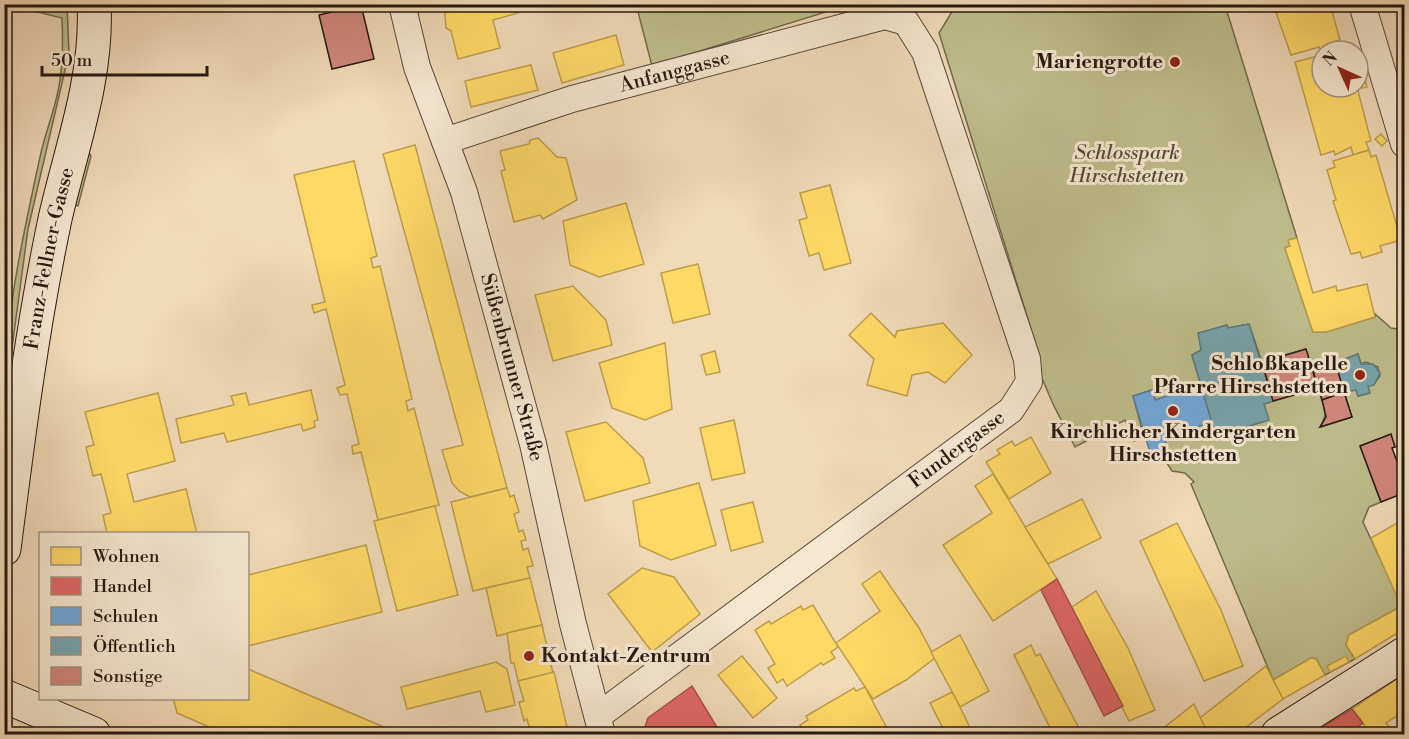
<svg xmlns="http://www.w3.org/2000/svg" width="1409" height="739" viewBox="0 0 1409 739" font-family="'Libre Bodoni',serif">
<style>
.green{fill:#bebe8c;stroke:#726b4f;stroke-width:1.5}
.homes{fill:#ffd966;stroke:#be9f4d;stroke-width:1.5}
.shops{fill:#e06666;stroke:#a84f4d;stroke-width:1.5}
.schools{fill:#6fa8dc;stroke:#597d9f;stroke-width:1.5}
.public{fill:#76a5af;stroke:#5e7b80;stroke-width:1.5}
.building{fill:#d0877d;stroke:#261812;stroke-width:1.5}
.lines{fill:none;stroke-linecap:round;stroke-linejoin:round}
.minor-casing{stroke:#59483c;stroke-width:28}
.secondary-casing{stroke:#261812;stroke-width:35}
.minor{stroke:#f6e7d1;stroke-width:26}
.secondary{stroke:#f6e7d1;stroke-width:33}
.poi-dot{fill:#8f2418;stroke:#f6e7d1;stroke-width:2}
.labels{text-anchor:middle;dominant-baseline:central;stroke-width:6;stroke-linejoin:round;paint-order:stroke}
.poi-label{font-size:20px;font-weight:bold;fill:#261812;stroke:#f6e7d1;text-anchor:end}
.street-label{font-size:20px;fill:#261812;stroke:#f6e7d1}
.park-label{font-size:20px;font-style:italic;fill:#544a37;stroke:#f6e7d1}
</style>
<rect width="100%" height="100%" fill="#f1dab8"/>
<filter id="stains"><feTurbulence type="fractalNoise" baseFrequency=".00333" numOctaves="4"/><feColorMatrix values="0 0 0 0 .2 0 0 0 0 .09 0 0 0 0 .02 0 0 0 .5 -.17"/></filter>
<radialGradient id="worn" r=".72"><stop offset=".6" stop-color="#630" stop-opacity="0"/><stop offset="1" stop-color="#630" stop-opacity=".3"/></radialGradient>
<g class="green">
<polygon points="636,4 848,5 652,66"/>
<path d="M10 5H67L69 53 28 229 5 400C4 318 23 236 40 157 45 133 55 110 59 86 63 64 63 40 62 18Z"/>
<polygon points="956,5 1225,5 1297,238 1289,240 1290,246 1285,248 1313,332 1326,332 1375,317 1375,314 1391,328 1404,330 1404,443 1395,447 1390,435 1360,446 1381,502 1369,507 1363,522 1402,606 1349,635 1346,645 1355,659 1325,675 1316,659 1311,658 1273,680 1191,484 1194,482 1185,473 1172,471 1165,460 1167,454 1165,437 1212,422 1216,436 1268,420 1264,404 1318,388 1326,412 1321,427 1352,417 1344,392 1356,390 1358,396 1369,393 1368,386 1373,385 1380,376 1378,367 1366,362 1361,364 1358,354 1340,361 1341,371 1338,371 1334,358 1311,364 1306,350 1262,362 1249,324 1228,328 1227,325 1199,334 1201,350 1192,355 1201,385 1155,400 1152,390 1133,396 1144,437 1134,441 1125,420 1075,447 1053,404 1036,364 1040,358 939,33"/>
<polygon points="89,153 91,156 78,206 73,204"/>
</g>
<g class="homes">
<polygon points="444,4 516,4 518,13 493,20 500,48 458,59 451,31 446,28"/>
<polygon points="1273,4 1330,4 1340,40 1336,41 1339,50 1322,51 1322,55 1319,47 1291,55"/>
<polygon points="616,35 624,65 562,83 553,53"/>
<polygon points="1322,55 1322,87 1357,87 1371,141 1366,142 1369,150 1353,155 1351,147 1335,155 1334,151 1321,155 1295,62"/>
<polygon points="531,65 538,90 471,107 465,81"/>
<polygon points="1365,80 1367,87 1362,88 1360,81"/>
<polygon points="1381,134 1387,141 1382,146 1375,139"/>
<polygon points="538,138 557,157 566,158 577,200 543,219 540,215 514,222 501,171 505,170 500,151 529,144 530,140"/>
<polygon points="415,145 507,488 470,497 459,491 452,483 442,450 463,445 383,154"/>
<polygon points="1369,150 1371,157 1376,155 1401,240 1380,246 1382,252 1362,258 1360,252 1351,254 1333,201 1336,200 1327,170 1335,167 1333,161"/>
<polygon points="354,161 377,256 371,258 373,268 380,266 412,399 406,401 408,411 414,408 439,505 378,520 361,452 353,454 352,446 359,444 347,394 340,395 337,388 345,385 326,309 314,313 312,305 325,302 294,175"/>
<polygon points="830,185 851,263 824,270 819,253 809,256 799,220 807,218 800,193"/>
<polygon points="626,203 644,264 599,277 570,265 563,221"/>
<polygon points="1297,238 1313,293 1336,286 1337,291 1367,284 1375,317 1326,332 1313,332 1285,248 1290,246 1288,240"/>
<polygon points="698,264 710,314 673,323 661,273"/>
<polygon points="573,286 606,320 612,345 553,361 535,295"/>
<polygon points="871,313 895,337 897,331 943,323 972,355 945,383 928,372 912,375 907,396 867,385 874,359 849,335"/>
<polygon points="665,343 672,409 645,420 612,408 599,363"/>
<polygon points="715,351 720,372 706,375 701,355"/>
<polygon points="311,390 318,420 314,421 315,427 303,431 301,424 227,442 224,433 181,443 176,419 234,405 231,396 246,393 249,405"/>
<polygon points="158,393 175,461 127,474 134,502 186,489 197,534 107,534 103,515 111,513 101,474 93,476 86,447 94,445 85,412"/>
<polygon points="734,420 745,473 712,480 700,428"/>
<polygon points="606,422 643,458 650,483 585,501 566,432"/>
<polygon points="1031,437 1051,473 1009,499 986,462 1000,454 997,450 1012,441 1015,446"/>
<polygon points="993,474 1057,579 993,621 943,545 992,513 975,486"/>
<polygon points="699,483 716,545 671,560 640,546 633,501"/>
<polygon points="507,488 510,497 514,495 519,512 514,514 519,532 523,530 526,540 521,541 523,550 528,548 533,566 527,567 530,578 473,591 451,502"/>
<polygon points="1082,499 1101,538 1048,564 1025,527"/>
<polygon points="753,502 763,542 731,551 721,510"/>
<polygon points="435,506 458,595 397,611 374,521"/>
<polygon points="1404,519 1404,613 1371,538"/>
<polygon points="1177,523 1221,610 1243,666 1204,681 1140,541"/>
<polygon points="366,545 382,612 248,646 248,575"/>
<polygon points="642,568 674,577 700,614 652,652 608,594"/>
<polygon points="880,571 919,628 935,658 906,680 873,699 836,643 880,611 862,584"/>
<polygon points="530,578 542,625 497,636 486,588"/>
<polygon points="1096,591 1128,648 1155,710 1129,721 1072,607"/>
<polygon points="813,605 838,647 831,652 835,658 823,665 821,663 787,686 783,679 777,683 768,668 775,664 755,630 769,621 771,624 801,606 803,610"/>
<polygon points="1402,606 1404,629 1355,659 1346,645 1349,635"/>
<polygon points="542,625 553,673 518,681 514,663 511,663 507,633"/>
<polygon points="960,635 989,691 960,707 931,652"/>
<polygon points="1031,645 1036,656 1040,654 1082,734 1053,734 1014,655"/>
<polygon points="742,656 777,698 753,718 718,675"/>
<polygon points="1346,656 1349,662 1330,672 1327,666"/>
<polygon points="1311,658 1316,659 1325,675 1283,699 1273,680"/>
<polygon points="496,662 507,669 515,705 486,712 480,691 407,709 401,687"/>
<polygon points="1266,666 1283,699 1237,734 1208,734 1200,718"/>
<polygon points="248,669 393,731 392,734 225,734 177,713 173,698 248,698"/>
<polygon points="554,672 568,731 553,734 531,734 527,719 524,721 519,702 524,701 518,681"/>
<polygon points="1400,677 1404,683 1404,711 1386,723 1391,729 1383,734 1371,734 1352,709"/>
<polygon points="865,687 890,734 805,734 800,725 808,720 806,716 854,688 856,691"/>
<polygon points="952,692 960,707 973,734 946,734 930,703"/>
<polygon points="1194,704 1208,734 1156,734"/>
</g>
<g class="shops">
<polygon points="1057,579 1123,706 1104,716 1041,590"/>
<polygon points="692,686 721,734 646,734 644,730 648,718"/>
<polygon points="1352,709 1363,723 1350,732 1352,734 1310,734"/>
</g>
<polygon class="schools" points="1201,385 1212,422 1165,437 1167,454 1152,459 1133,396 1152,390 1155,400"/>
<g class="public">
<polygon points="1249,324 1273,401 1264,404 1269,420 1216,436 1192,355 1201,350 1198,333 1227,325 1228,328"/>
<polygon points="1358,354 1361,364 1373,364 1380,373 1374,385 1368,386 1370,393 1358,396 1356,390 1344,392 1338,371 1341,371 1340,361"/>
</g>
<g class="building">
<polygon points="361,5 374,59 332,69 319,15"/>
<polygon points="1306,349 1318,388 1273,401 1262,362"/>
<polygon points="1334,358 1344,392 1322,400 1311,364"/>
<polygon points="1344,392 1352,417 1320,427 1326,417 1322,400"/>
<polygon points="1391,434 1395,447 1392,448 1404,480 1404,493 1381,502 1360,446"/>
</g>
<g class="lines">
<g class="minor-casing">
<g id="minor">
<path id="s1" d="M402 4 417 67 464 192 533 444 573 624 602 734"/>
<polyline points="1362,4 1404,144"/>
<path id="s2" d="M445 141 572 99 885 16 906 22 925 52 1027 359 1029 382 1011 410 598 716"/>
</g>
</g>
<g class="secondary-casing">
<g id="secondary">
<path id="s3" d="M4 549C18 439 32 328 55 219 71 148 98 78 94 4"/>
<polyline points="4,696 94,734"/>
<polyline points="1278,734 1404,654"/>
</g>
</g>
<use href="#minor" class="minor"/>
<use href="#secondary" class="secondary"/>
</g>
<g class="poi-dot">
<circle cx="1175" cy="62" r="6"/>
<circle cx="1360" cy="375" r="6"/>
<circle cx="1173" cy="411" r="6"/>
<circle cx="529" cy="656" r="6"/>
</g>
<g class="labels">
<g class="poi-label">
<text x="1163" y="62">Mariengrotte</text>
<text x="1348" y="364">Schloßkapelle<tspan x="1348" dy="23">Pfarre Hirschstetten</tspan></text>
<text x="1173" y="432" text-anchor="middle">Kirchlicher Kindergarten<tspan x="1173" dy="23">Hirschstetten</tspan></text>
<text x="541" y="656" text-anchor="start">Kontakt-Zentrum</text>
</g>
<g class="street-label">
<text stroke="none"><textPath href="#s2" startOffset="240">Anfanggasse</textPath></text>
<text stroke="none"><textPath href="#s3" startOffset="294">Franz-Fellner-Gasse</textPath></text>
<text stroke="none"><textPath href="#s1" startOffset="380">Süßenbrunner Straße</textPath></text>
<text transform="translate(957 450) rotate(-37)">Fundergasse</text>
</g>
<g class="park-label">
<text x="1127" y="153">Schlosspark<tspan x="1127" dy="23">Hirschstetten</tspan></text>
</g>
</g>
<rect width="1409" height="739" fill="none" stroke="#f1dab8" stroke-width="24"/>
<rect x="6" y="6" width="1397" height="727" fill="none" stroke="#261812" stroke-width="3"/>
<rect x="12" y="12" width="1385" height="715" fill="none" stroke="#261812" stroke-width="1.5"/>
<rect x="39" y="532" width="210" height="168" fill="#f6e7d1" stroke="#a39485" stroke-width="1.5"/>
<rect x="51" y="547" width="30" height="18" fill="#ffd966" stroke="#a39485" stroke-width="1.5"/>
<text x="93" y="562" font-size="18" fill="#261812">Wohnen</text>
<rect x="51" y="577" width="30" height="18" fill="#e06666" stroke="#a39485" stroke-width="1.5"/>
<text x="93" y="592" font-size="18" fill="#261812">Handel</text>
<rect x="51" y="607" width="30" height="18" fill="#6fa8dc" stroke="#a39485" stroke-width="1.5"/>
<text x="93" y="622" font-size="18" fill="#261812">Schulen</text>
<rect x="51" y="637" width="30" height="18" fill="#76a5af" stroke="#a39485" stroke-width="1.5"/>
<text x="93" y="652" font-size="18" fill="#261812">Öffentlich</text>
<rect x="51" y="667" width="30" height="18" fill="#d0877d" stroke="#a39485" stroke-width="1.5"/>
<text x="93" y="682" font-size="18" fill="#261812">Sonstige</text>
<g transform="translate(1340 69) rotate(315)"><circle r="28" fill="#f6e7d1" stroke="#a39485" stroke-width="1.5"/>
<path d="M0-4.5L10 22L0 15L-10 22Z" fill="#8f2418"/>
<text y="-9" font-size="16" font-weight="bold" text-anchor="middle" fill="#261812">N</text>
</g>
<path d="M42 66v9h165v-9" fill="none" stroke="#261812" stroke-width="3"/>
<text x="51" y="66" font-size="18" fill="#261812" stroke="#f6e7d1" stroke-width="4.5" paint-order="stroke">50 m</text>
<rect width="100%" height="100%" filter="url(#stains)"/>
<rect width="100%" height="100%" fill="url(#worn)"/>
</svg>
